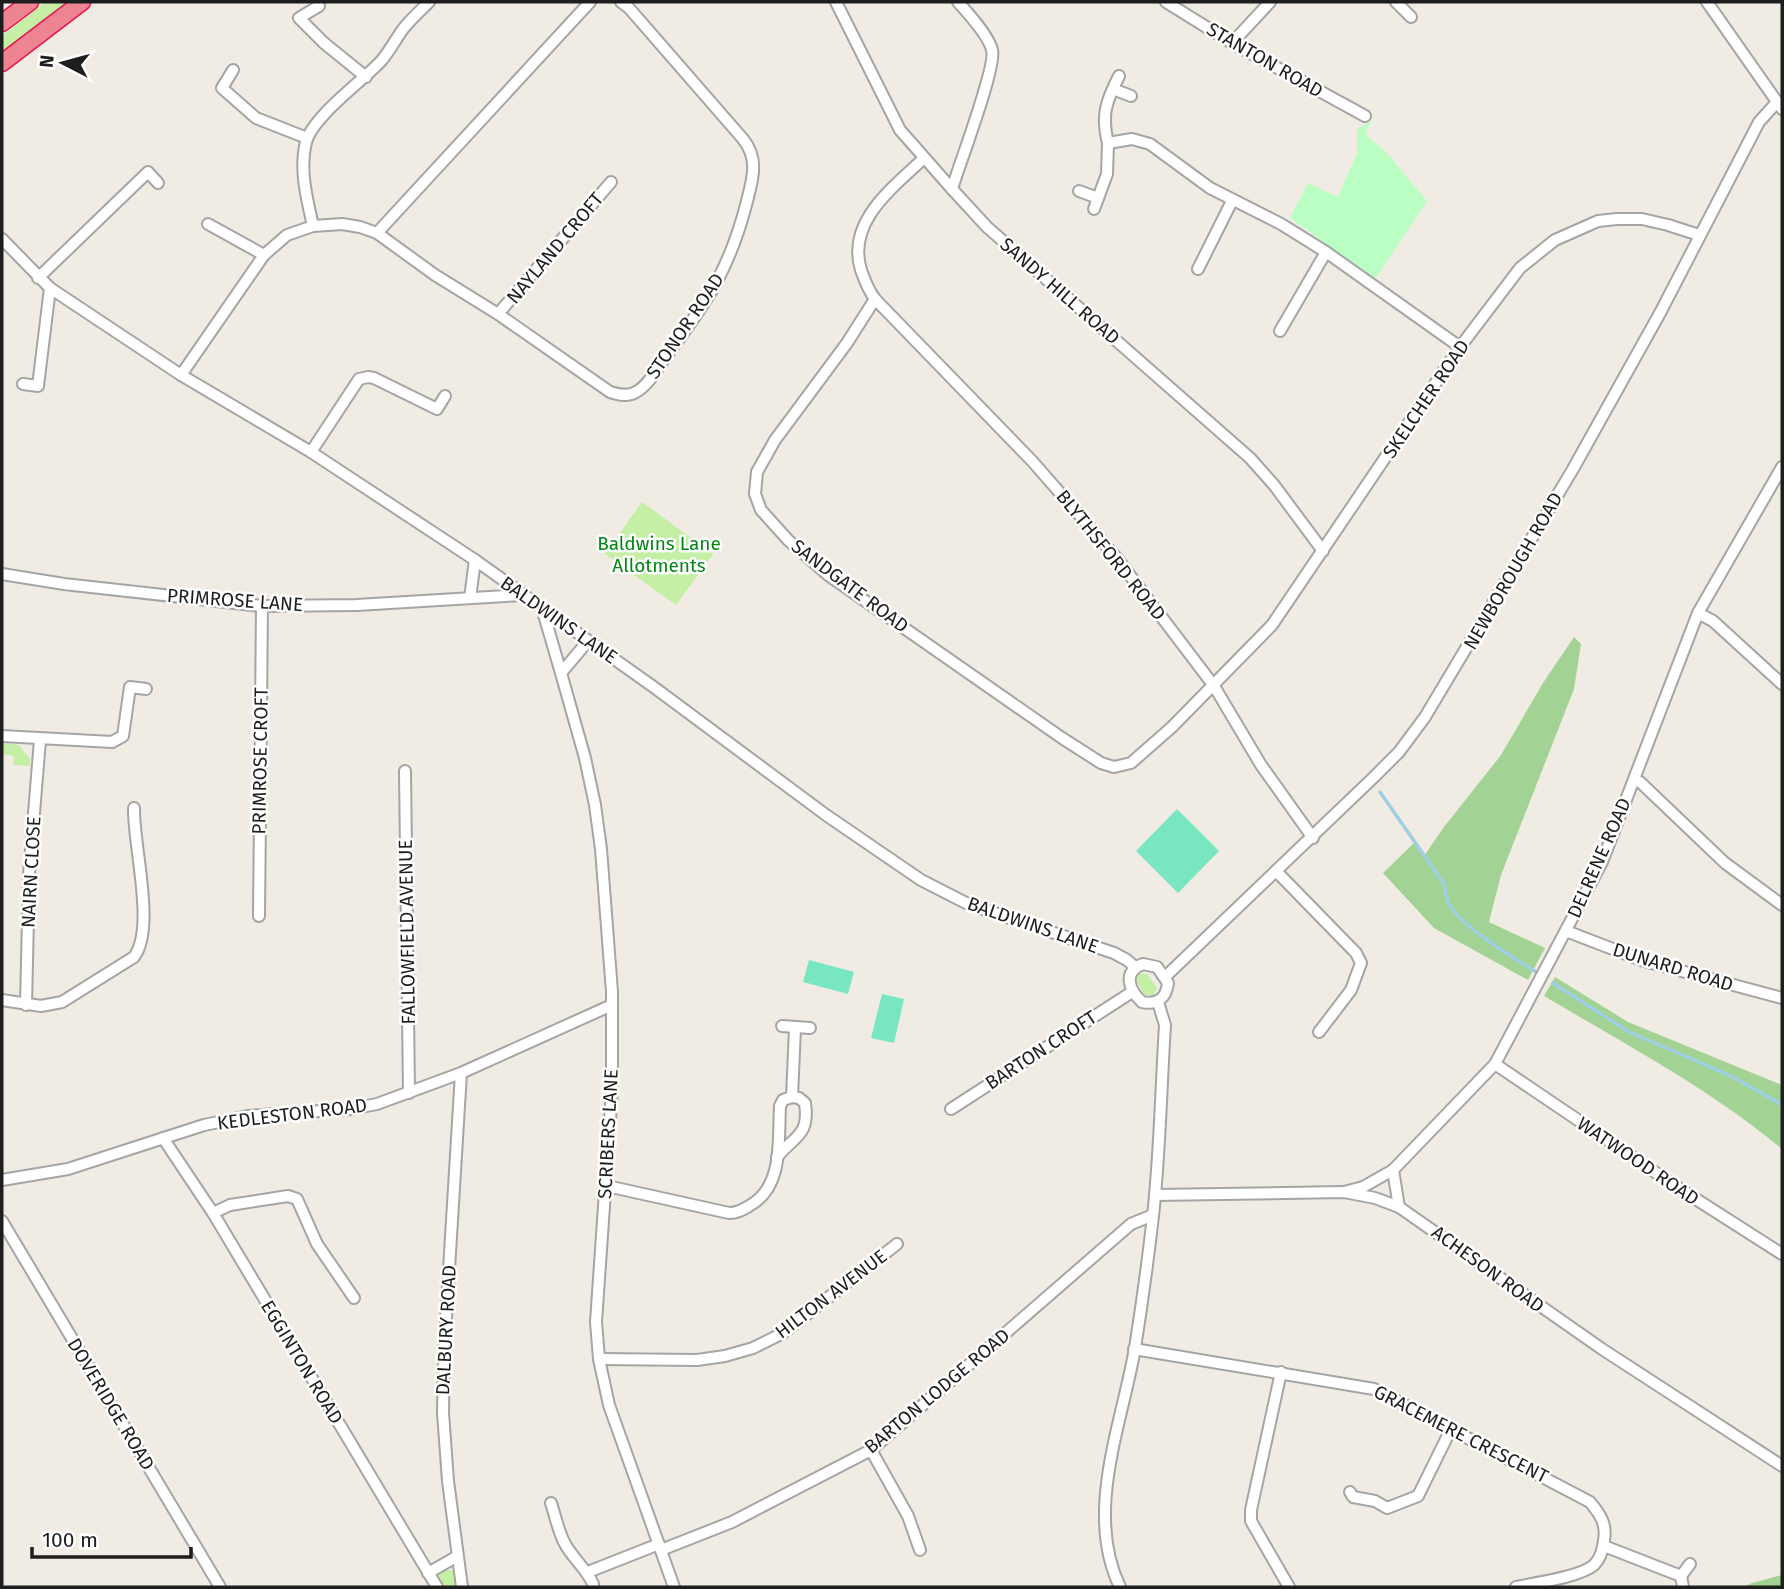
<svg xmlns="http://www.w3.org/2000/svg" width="1784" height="1589" viewBox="0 0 1784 1589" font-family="'Fira Sans',sans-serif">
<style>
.grass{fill:#c4efa4}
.forest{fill:#a3d394}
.park{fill:#bbfec4}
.pitch{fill:#79e6c2}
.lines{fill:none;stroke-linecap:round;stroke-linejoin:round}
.stream{stroke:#9fcfe2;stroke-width:3.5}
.minor-casing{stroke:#a5a5a5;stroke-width:14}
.highway-casing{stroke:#e91451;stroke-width:19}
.minor{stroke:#fff;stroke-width:10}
.highway{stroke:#ee8391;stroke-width:16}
.labels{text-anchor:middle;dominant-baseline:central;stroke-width:5;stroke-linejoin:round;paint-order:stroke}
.street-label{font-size:19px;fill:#1e1e1e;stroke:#fff}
.park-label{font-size:19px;fill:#028614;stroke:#fff}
</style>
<rect width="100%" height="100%" fill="#f0ece3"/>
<g class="grass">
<polygon points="45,2 70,2 2,56 2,36"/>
<polygon points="642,502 713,554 676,605 605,554"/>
<polygon points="2,743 19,745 30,759 30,766 13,765 14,756 2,754"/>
<polygon points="1139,974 1147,974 1157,988 1154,995 1145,995 1136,980"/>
<polygon points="445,1569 453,1571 456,1587 441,1587 434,1574"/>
</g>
<g class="forest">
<polygon points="1574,637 1581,644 1574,689 1501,875 1489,922 1545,948 1528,980 1434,928 1383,873 1414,843 1424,856 1444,827 1501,755 1543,683"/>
<path d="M1555 977 1628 1022 1782 1085V1149C1710 1089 1625 1044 1544 996Z"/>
<polygon points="1782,1575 1782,1587 1744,1587 1752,1583"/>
</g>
<polygon class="park" points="1371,121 1365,134 1385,151 1427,201 1375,279 1290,218 1308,183 1338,197 1357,153 1357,129"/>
<g class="pitch">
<polygon points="1177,809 1219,851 1178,893 1136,851"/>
<polygon points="809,960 854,972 848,994 803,982"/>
<polygon points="882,994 904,999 894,1043 871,1038"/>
</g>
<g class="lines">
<g class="stream">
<path d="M1380 792 1444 884C1445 889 1446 895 1447 900 1456 924 1514 958 1536 972"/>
<polyline points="1553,983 1629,1032 1733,1077 1782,1105"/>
</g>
<g class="minor-casing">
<g id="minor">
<polyline points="836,2 900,130 952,189 987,227 1250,458 1274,485 1323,551"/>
<polyline points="1166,2 1232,43 1365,116"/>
<polyline points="1396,2 1411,17"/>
<polyline points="1707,2 1782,109"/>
<polyline points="319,6 299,18 324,43 366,77"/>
<polyline points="1232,43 1270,2"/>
<polyline points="233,70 222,88 256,118 307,138"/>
<path d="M1119 76C1106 101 1101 116 1108 143L1132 139 1150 144 1210 188 1281 224 1326 252 1460 347"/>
<polyline points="1113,89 1131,96"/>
<path d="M924 158C894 187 846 221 861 270 865 281 868 290 875 299L847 343 775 440 757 472 755 494 761 510 788 540 828 575 1062 738 1101 763 1114 767 1131 763 1172 727 1272 625 1460 347 1520 268 1555 240 1598 221 1617 219H1642L1668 225 1699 235"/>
<path d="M952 189C959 165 997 66 992 50 989 36 968 13 958 2"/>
<polyline points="1079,191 1098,198"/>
<polyline points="1094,209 1107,174 1108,143"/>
<polyline points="208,224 264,255"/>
<path d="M313 226C307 199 299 170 306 142 313 116 363 81 382 60 390 50 396 39 403 29 411 19 420 11 429 2"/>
<polyline points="377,233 590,2"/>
<polyline points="2,239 50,288 181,375 311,452 475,560 655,688 826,815 921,880 968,904 1114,953 1127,960 1135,967"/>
<polyline points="1198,269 1232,201"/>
<polyline points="38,278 148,172 158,183"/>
<polyline points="875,299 1033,462 1116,557 1214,686 1261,765 1313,838"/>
<polyline points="498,314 611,182"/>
<polyline points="1280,331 1326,252"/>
<path d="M181 375 264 255 287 235 313 226 342 224 360 227 377 233 435 275 498 314 610 392C619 395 628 397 636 392 649 385 658 367 667 355 707 302 729 270 746 205 752 181 760 160 743 139L629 8 621 2"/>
<polyline points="23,384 38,386 50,288"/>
<polyline points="311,452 359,379 368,377 374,378 437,409 445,396"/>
<polyline points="2,574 64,584 262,606 357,605 521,595"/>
<polyline points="470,598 475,560"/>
<polyline points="542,608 561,673"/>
<polyline points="1698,613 1713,621 1782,684"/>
<polyline points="588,641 561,673 585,758 595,805 601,849 612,992 612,1090 596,1322 599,1359 609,1405 674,1587"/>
<polyline points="2,736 112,742 123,736 130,687 146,689"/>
<polyline points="405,771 409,1093"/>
<polyline points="1634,780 1640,782 1725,863 1782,905"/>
<polyline points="1276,871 1356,953 1361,963 1351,990 1319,1032"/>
<polyline points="259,916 262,606"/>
<polyline points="1566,931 1644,961 1782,998"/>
<path d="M1143 964 1157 967 1168 983C1166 999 1157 1005 1142 1002 1129 990 1122 972 1143 964Z"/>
<polyline points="1165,977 1373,778 1399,752 1425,717 1573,469 1660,313 1759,122 1777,102"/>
<path d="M2 1000 41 1006 62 1002 134 957C156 928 133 845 134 808"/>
<polyline points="26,1005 29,874 40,740"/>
<polyline points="782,1026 810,1028"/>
<polyline points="1495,1064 1677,1187 1782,1254"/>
<polyline points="461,1073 444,1351 443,1413 448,1481 462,1587"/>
<polyline points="792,1097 795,1028"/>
<polyline points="951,1109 1132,992"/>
<polyline points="163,1138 213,1213 437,1587"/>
<path d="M777 1157C794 1136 810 1136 805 1103L799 1098 792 1097"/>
<polyline points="1393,1170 1399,1207"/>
<polyline points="2,1180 68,1169 204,1125 248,1116 351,1109 377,1104 461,1073 612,1005"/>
<path d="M607 1186 729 1213C737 1213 742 1210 749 1206 784 1187 778 1141 780 1106L783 1100 792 1097"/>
<polyline points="1344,1192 1363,1187 1393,1170 1495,1064 1602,862 1698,613 1782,467"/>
<polyline points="1155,1195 1344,1192 1375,1198 1399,1207 1602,1349 1782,1466"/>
<polyline points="213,1213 230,1205 288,1196 297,1199 317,1244 354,1298"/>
<polyline points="2,1221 220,1587"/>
<path d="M1134 1349 1374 1389 1590 1502C1600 1514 1607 1524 1604 1540 1603 1550 1601 1558 1594 1565 1580 1577 1535 1583 1516 1587"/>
<polyline points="599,1359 697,1360 725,1356 753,1348 783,1333 897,1244"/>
<polyline points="1281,1372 1251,1510 1251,1521 1289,1587"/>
<polyline points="871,1450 908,1516 920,1550"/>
<polyline points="1350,1492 1353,1497 1375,1501 1387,1508 1418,1496 1451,1429"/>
<path d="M551 1503C555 1515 558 1530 564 1542 572 1558 586 1568 593 1584"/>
<polyline points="1604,1546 1681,1576"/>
<polyline points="661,1550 732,1522 871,1450 1131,1224 1153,1215"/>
<polyline points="588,1572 659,1544"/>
<polyline points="428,1573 456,1557"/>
<path d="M1120 1587C1084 1513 1122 1424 1135 1348 1142 1304 1148 1260 1153 1216 1160 1153 1161 1088 1165 1025L1158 1002"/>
<polyline points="1683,1587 1681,1576 1690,1564"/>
</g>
</g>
<g class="highway-casing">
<g id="highway">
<polyline points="2,23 30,2"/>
<polyline points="2,63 82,2"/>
</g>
</g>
<use href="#minor" class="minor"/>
<use href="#highway" class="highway"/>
</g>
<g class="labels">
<g class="street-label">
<text transform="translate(1265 60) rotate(30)">STANTON ROAD</text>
<text transform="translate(555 248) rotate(-50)">NAYLAND CROFT</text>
<text transform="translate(1060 291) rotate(41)">SANDY HILL ROAD</text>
<text transform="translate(685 326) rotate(-56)">STONOR ROAD</text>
<text transform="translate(1426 399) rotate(-56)">SKELCHER ROAD</text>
<text transform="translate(1111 555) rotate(51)">BLYTHSFORD ROAD</text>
<text transform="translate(1513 571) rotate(-60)">NEWBOROUGH ROAD</text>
<text transform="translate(850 586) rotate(37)">SANDGATE ROAD</text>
<text transform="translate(235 600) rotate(4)">PRIMROSE LANE</text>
<text transform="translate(559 620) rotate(35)">BALDWINS LANE</text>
<text transform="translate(260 761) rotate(-89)">PRIMROSE CROFT</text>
<text transform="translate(1599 858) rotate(-66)">DELRENE ROAD</text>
<text transform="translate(31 872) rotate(-87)">NAIRN CLOSE</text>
<text transform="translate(1033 925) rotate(19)">BALDWINS LANE</text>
<text transform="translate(407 932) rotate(-91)">FALLOWFIELD AVENUE</text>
<text transform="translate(1673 967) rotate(17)">DUNARD ROAD</text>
<text transform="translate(1041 1050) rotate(-33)">BARTON CROFT</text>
<text transform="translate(292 1114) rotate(-7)">KEDLESTON ROAD</text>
<text transform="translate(608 1134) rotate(-87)">SCRIBERS LANE</text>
<text transform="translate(1638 1161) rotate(34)">WATWOOD ROAD</text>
<text transform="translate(1488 1269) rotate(36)">ACHESON ROAD</text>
<text transform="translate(831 1294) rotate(-37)">HILTON AVENUE</text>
<text transform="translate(446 1330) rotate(-87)">DALBURY ROAD</text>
<text transform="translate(302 1362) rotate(59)">EGGINTON ROAD</text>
<text transform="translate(937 1391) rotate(-40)">BARTON LODGE ROAD</text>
<text transform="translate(111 1404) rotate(59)">DOVERIDGE ROAD</text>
<text transform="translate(1461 1434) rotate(27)">GRACEMERE CRESCENT</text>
</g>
<g class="park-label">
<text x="659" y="543">Baldwins Lane<tspan x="659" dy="22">Allotments</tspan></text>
</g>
</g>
<rect width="1784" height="1589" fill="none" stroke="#1e1e1e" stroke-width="7"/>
<g transform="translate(63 63) rotate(276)" stroke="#ffffff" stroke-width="5" paint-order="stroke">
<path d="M0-5L12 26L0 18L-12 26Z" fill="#1e1e1e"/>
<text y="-10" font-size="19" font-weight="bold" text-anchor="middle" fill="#1e1e1e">N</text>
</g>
<path d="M32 1547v10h159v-10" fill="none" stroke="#1e1e1e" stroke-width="3.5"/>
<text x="42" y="1547" font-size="21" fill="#1e1e1e" stroke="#ffffff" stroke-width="5" paint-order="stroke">100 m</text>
</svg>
